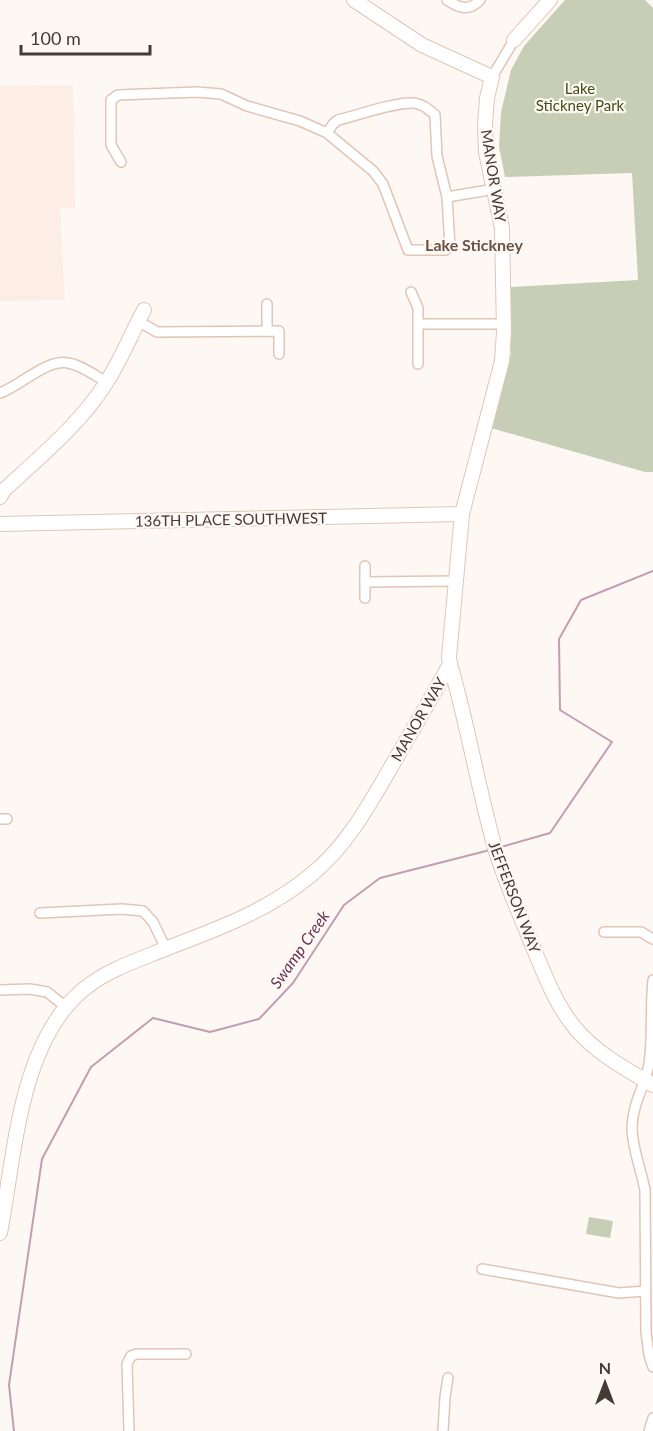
<svg xmlns="http://www.w3.org/2000/svg" width="653" height="1431" viewBox="0 0 653 1431" font-family="Lato,sans-serif">
<style>
.built{fill:#fceee5}
.green{fill:#c6ceb5}
.lines{fill:none;stroke-linecap:round;stroke-linejoin:round}
.stream{stroke:#c29db3;stroke-width:2}
.street-casing{stroke:#e1c5b5;stroke-width:12}
.secondary-casing{stroke:#e1c5b5;stroke-width:16}
.street{stroke:#fff;stroke-width:9}
.secondary{stroke:#fff;stroke-width:14}
.labels{text-anchor:middle;dominant-baseline:central;stroke-width:4.5;stroke-linejoin:round;paint-order:stroke}
.park-label{font-size:15px;fill:#414e15;stroke:#fef8f5}
.street-label{font-size:15px;fill:#453a34;stroke:#fef8f5}
.neighbourhood-label{font-size:16px;font-weight:bold;fill:#6a5244;stroke:#fef8f5}
.water-label{font-size:16px;font-style:italic;fill:#653453;stroke:#fef8f5}
</style>
<rect width="100%" height="100%" fill="#fef8f5"/>
<polygon class="built" points="73,85 75,208 60,209 65,300 0,301 0,86"/>
<g class="green">
<polygon points="565,0 645,0 653,8 653,472 645,472 491,428 511,355 511,287 638,280 632,173 505,177 499,147 501,112 511,70 524,46"/>
<polygon points="589,1217 613,1221 610,1238 586,1234"/>
</g>
<g class="lines">
<g class="stream">
<polyline points="501,847 550,833 612,742 560,710 559,639 581,600 653,571"/>
<polyline points="14,1431 9,1385 42,1159 91,1067 153,1018 210,1032 259,1019 293,983 344,905 380,878 490,850"/>
</g>
<g class="street-casing">
<g id="street">
<path d="M447 0C459 8 469 12 480 0"/>
<polyline points="492,77 514,40"/>
<path d="M121 162 111 145V100L118 95 197 92 221 94 247 106 300 121 327 133 373 171 383 184 408 250H446L450 247 447 197 437 156 435 115C429 109 422 104 414 103 394 102 359 115 338 120L333 124 327 133"/>
<polyline points="447,197 495,189"/>
<polyline points="411,292 418,308 418,364"/>
<polyline points="138,321 157,332 279,331 279,354"/>
<polyline points="418,324 504,324"/>
<polyline points="267,331 267,304"/>
<path d="M0 393C20 386 48 358 68 363 82 365 95 376 107 382"/>
<polyline points="365,566 365,598"/>
<polyline points="365,582 456,581"/>
<polyline points="0,819 7,819"/>
<polyline points="40,913 122,909 143,911 153,922 166,949"/>
<polyline points="604,932 641,932 653,939"/>
<path d="M653 980C650 1008 653 1037 649 1064 645 1087 633 1101 632 1127 632 1148 641 1169 645 1190L646 1332 649 1355 653 1367"/>
<polyline points="0,990 30,989 47,992 66,1007"/>
<polyline points="482,1269 619,1293 645,1291"/>
<polyline points="129,1431 127,1364 131,1356 137,1354 186,1354"/>
<polyline points="443,1431 445,1397 448,1378"/>
<polyline points="649,1431 653,1418"/>
</g>
</g>
<g class="secondary-casing">
<g id="secondary">
<polyline points="514,40 550,0"/>
<path d="M0 497 4 490C39 458 81 423 106 383 121 360 131 334 144 310"/>
<polyline points="0,524 462,514"/>
<path d="M450 664C467 722 477 782 493 841 502 875 517 907 530 940 543 970 554 1003 576 1029 596 1053 626 1069 653 1085"/>
<path d="M0 1233C15 1155 19 1042 84 989 108 969 141 959 170 947 220 928 269 910 311 875 348 845 370 803 394 762 413 729 432 697 450 664L449 657 462 514 502 361 504 332 502 228 486 152 485 125 487 98 492 77 422 45 354 0"/>
</g>
</g>
<use href="#street" class="street"/>
<use href="#secondary" class="secondary"/>
</g>
<g class="labels">
<g class="park-label">
<text x="580" y="88">Lake<tspan x="580" dy="17">Stickney Park</tspan></text>
</g>
<g class="street-label">
<text transform="translate(494 176) rotate(81)">MANOR WAY</text>
<text transform="translate(231 519) rotate(-1)">136TH PLACE SOUTHWEST</text>
<text transform="translate(418 719) rotate(-60)">MANOR WAY</text>
<text transform="translate(515 897) rotate(69)">JEFFERSON WAY</text>
</g>
<g class="neighbourhood-label">
<text x="474" y="244">Lake Stickney</text>
</g>
<g class="water-label">
<text transform="translate(299 949) rotate(-55)">Swamp Creek</text>
</g>
</g>
<g transform="translate(605 1383)" stroke="#fef8f5" stroke-width="4.5" paint-order="stroke">
<path d="M0-4.5L10 22L0 15L-10 22Z" fill="#453a34"/>
<text y="-9" font-size="16" font-weight="bold" text-anchor="middle" fill="#453a34">N</text>
</g>
<path d="M21 45v9h129v-9" fill="none" stroke="#453a34" stroke-width="3"/>
<text x="30" y="45" font-size="18" fill="#453a34" stroke="#fef8f5" stroke-width="4.5" paint-order="stroke">100 m</text>
</svg>
